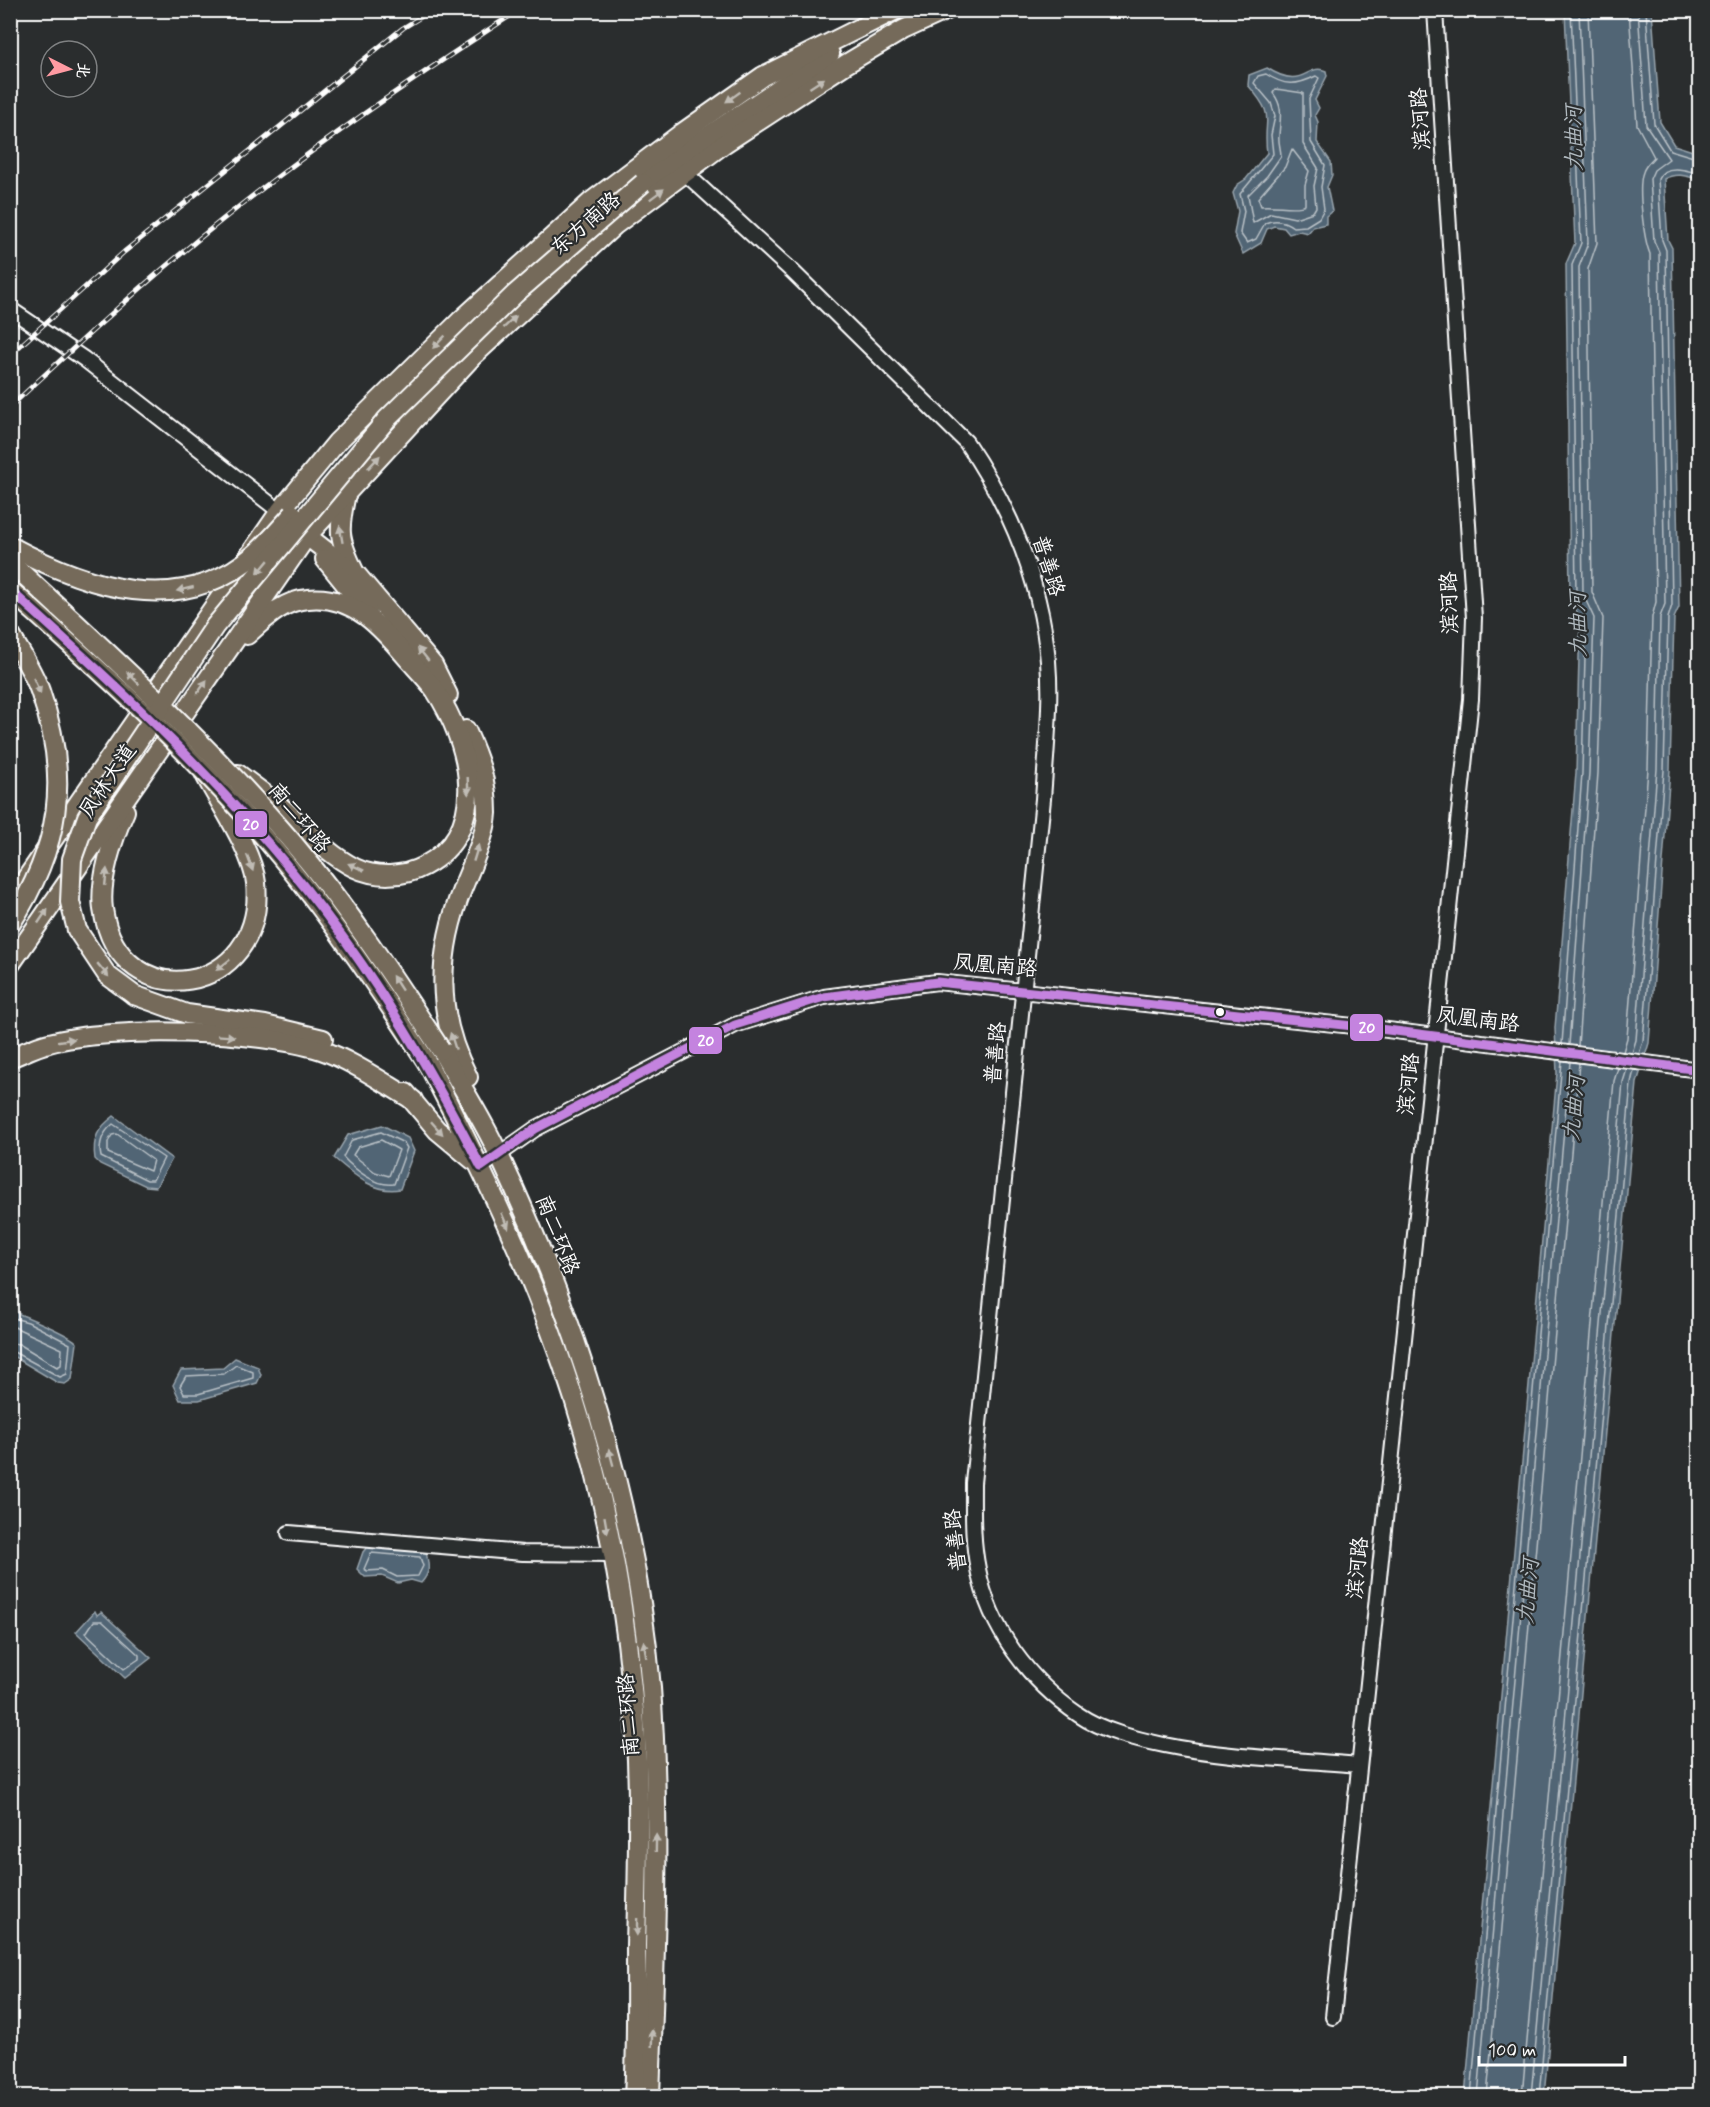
<svg xmlns="http://www.w3.org/2000/svg" width="1710" height="2107" viewBox="0 0 1710 2107" font-family="Mynerve,'LXGW WenKai TC',sans-serif">
<style>
.water{fill:#516574;stroke:#97a3ac;stroke-width:1.5}
.lines{fill:none;stroke-linecap:round;stroke-linejoin:round}
.shore{stroke:#b9c1c7;stroke-width:1.5}
.minor-casing{stroke:#fff;stroke-width:18}
.major-casing{stroke:#fff;stroke-width:22}
.minor{stroke:#2a2d2e;stroke-width:14}
.major{stroke:#746a5a;stroke-width:18}
.rail-casing{stroke:#fff;stroke-width:5}
.rail{stroke:#2a2d2e;stroke-width:3;stroke-dasharray:9;stroke-linecap:butt}
.major-bridge-casing{stroke:#fff;stroke-width:22;stroke-linecap:butt}
.major-bridge{stroke:#746a5a;stroke-width:18}
.bus-1-casing{stroke:#2a2d2e;stroke-width:14}
.bus-1{stroke:#c483df;stroke-width:9}
.oneway{fill:#c0bcb5}
.bus-dot{fill:#fff;stroke:#2a2d2e;stroke-width:2}
.labels{text-anchor:middle;dominant-baseline:central;stroke-width:4.5;stroke-linejoin:round;paint-order:stroke}
.street-label{font-size:21px;fill:#fff;stroke:#2a2d2e}
.water-label{font-size:22px;font-style:italic;fill:#b1bac0;stroke:#2a2d2e}
.line-badge{stroke:#2a2d2e;stroke-width:2}
.badge-label{font-size:16px;text-anchor:middle;font-weight:bold;fill:#fff}
</style>
<rect width="100%" height="100%" fill="#2a2d2e"/>
<filter id="ink" filterUnits="userSpaceOnUse"><feTurbulence type="fractalNoise" baseFrequency=".0167" numOctaves="2"/><feDisplacementMap in="SourceGraphic" scale="12" xChannelSelector="R" yChannelSelector="G"/><feConvolveMatrix kernelMatrix="1 2 1 2 8 2 1 2 1" color-interpolation-filters="sRGB"/></filter>
<g filter="url(#ink)">
<g class="water">
<path d="M1565 11H1652L1660 122 1674 145 1699 153 1700 180C1687 176 1676 172 1664 179L1668 240 1672 248 1679 607 1674 618 1670 770 1649 1043 1637 1083 1544 2096H1465L1557 1073 1555 1028 1576 773 1580 618 1570 598 1566 264 1575 243Z"/>
<path d="M1267 68C1304 92 1307 62 1326 71L1327 76 1315 100 1319 108 1315 115 1318 122 1317 142 1331 162 1332 175 1327 187 1332 211 1326 216V224L1313 227 1308 233 1299 231 1289 234 1284 228 1274 226 1267 229 1261 243 1243 254 1234 234 1238 211 1233 193 1237 185 1246 179 1267 153C1262 115 1278 120 1248 85L1249 75Z"/>
<path d="M114 1116 172 1159 156 1187 146 1186 100 1164 95 1159C92 1138 98 1128 114 1116Z"/>
<path d="M382 1125 408 1138 414 1151 400 1189C374 1194 353 1174 334 1158L348 1135Z"/>
<path d="M11 1311C23 1315 71 1335 77 1343L72 1379 65 1384 58 1383 11 1355Z"/>
<polygon points="235,1358 258,1367 261,1375 257,1383 199,1400 180,1400 173,1385 181,1370 223,1368"/>
<path d="M368 1546 426 1552C429 1566 431 1572 421 1583L411 1580 398 1583 382 1576 365 1577 357 1569 363 1552Z"/>
<polygon points="95,1611 97,1615 101,1612 151,1658 125,1678 76,1632"/>
</g>
<g class="lines">
<g class="shore">
<polyline points="1646,10 1654,124 1670,150 1700,159"/>
<path d="M1266 74C1284 86 1296 86 1316 76L1319 78 1309 99 1311 142 1325 165 1321 187 1324 209 1319 218 1306 226 1293 227C1284 220 1275 219 1265 223L1256 239 1247 243 1240 233 1244 211 1240 194 1273 154 1271 135 1275 116 1271 103 1254 83 1258 76Z"/>
<path d="M1276 89 1303 93V144L1318 168 1314 186 1316 207 1313 212 1295 218 1271 213 1253 223 1248 195 1267 176 1281 156C1281 149 1278 142 1279 136 1280 118 1284 108 1273 93Z"/>
<path d="M1292 149 1309 171 1305 185V205C1298 210 1273 204 1261 206L1258 198 1285 167Z"/>
<polyline points="1562,1044 1582,773 1586,619 1576,596 1572,265 1581,243 1571,10"/>
<polyline points="1569,1045 1589,773 1594,618 1583,594 1579,267 1588,243 1579,10"/>
<polyline points="1578,1046 1598,773 1603,618 1592,592 1588,269 1597,243 1588,10"/>
<path d="M1623 1052 1627 1038 1648 769 1652 617 1656 602 1650 254C1644 240 1637 187 1643 172 1645 165 1650 162 1654 157L1637 125 1629 10"/>
<polyline points="1632,1053 1636,1040 1657,769 1660,617 1665,604 1659,252 1654,241 1650,179 1654,170 1669,159 1646,125 1638,10"/>
<path d="M1639 1054 1643 1041 1664 770 1668 618 1672 605 1666 250 1662 240 1658 179C1665 163 1686 170 1700 174"/>
<path d="M113 1124 164 1158 153 1180H147L101 1157C98 1143 102 1133 113 1124Z"/>
<path d="M381 1132 404 1143 407 1148 394 1184C376 1187 354 1169 343 1157L352 1140Z"/>
<polygon points="117,1134 153,1160 150,1171 108,1153 108,1142 112,1135"/>
<polygon points="381,1140 399,1150 389,1176 375,1172 353,1155 358,1147"/>
<polyline points="10,1317 28,1322 70,1344 67,1374 60,1377 10,1350"/>
<polyline points="10,1325 62,1349 61,1365 57,1367 19,1344 10,1343"/>
<polygon points="236,1365 253,1372 253,1378 198,1394 184,1394 180,1386 186,1376 224,1374"/>
<polygon points="371,1553 420,1557 423,1566 418,1576 397,1577 383,1570 367,1571 364,1569"/>
<polygon points="94,1621 102,1621 139,1655 139,1659 124,1669 86,1633"/>
<polyline points="1471,2096 1562,1061"/>
<polyline points="1478,2096 1570,1062"/>
<polyline points="1487,2096 1579,1063"/>
<polyline points="1522,2096 1614,1081 1618,1068"/>
<polyline points="1531,2096 1623,1082 1627,1069"/>
<polyline points="1539,2096 1631,1083 1634,1070"/>
</g>
<g class="minor-casing">
<g id="minor">
<path d="M685 173 792 271 966 442C1019 520 1053 612 1049 708 1048 738 1045 769 1043 799L973 1483C973 1512 972 1540 978 1569 989 1628 1029 1681 1079 1715 1102 1731 1136 1739 1164 1745 1227 1758 1294 1759 1358 1765"/>
<polyline points="10,309 84,359 287,517"/>
<polyline points="481,1167 535,1129 735,1025 824,997 937,982 1372,1028 1700,1070"/>
<polyline points="289,1533 523,1553 611,1554"/>
<polyline points="1333,2017 1471,699 1474,618 1435,10"/>
</g>
</g>
<g class="major-casing">
<g id="major">
<polyline points="643,183 696,144 830,54"/>
<path d="M346 494C338 530 338 538 354 571"/>
<polyline points="307,536 357,575 433,665 448,695"/>
<polyline points="325,559 368,612"/>
<path d="M466 730C479 759 487 780 487 813 486 835 471 867 463 887 437 952 435 1014 468 1077"/>
<path d="M238 774C250 783 262 792 274 801 301 823 323 852 355 868 376 878 404 877 424 866 492 830 470 743 435 690 427 679 417 669 408 659 382 628 353 594 308 599 282 601 265 619 247 635"/>
<path d="M125 811C113 838 99 880 103 909 119 1020 267 995 256 883 253 852 220 804 205 775"/>
<polyline points="10,902 280,511 337,442 460,321 592,201 682,133 763,76 896,10"/>
<polyline points="10,965 307,536 472,357 615,225 725,143 846,64 903,30 947,10"/>
<polyline points="134,995 187,1014 265,1025 323,1039"/>
<path d="M441 1050C460 1085 483 1119 499 1155 577 1320 636 1504 651 1688 661 1824 655 1960 650 2096"/>
<path d="M10 1058C23 1053 36 1046 49 1043 112 1026 259 1030 321 1050 353 1061 384 1083 413 1100"/>
<path d="M428 1064C484 1172 537 1282 574 1399 603 1491 623 1591 632 1688 641 1774 638 1860 636 1946 636 1996 637 2046 634 2096"/>
<polyline points="406,1093 437,1130 473,1160"/>
</g>
</g>
<use href="#minor" class="minor"/>
<use href="#major" class="major"/>
<g class="rail-casing">
<g id="rail">
<polyline points="10,355 124,252 403,28 432,10"/>
<path d="M10 407C67 354 124 301 183 252 289 163 403 85 519 10"/>
</g>
</g>
<use href="#rail" class="rail"/>
<g class="major-bridge-casing">
<g id="major-bridge">
<path d="M10 546C87 587 180 620 255 554 269 542 281 527 293 514"/>
<path d="M10 562C108 653 207 742 293 843 348 908 395 979 441 1050"/>
<path d="M10 590C104 674 200 759 280 856 334 922 381 992 428 1064"/>
<path d="M10 634C20 652 33 671 40 691 71 779 60 847 10 925"/>
<polyline points="134,995 107,975 77,930 70,902 72,859 87,817 215,626 387,419 515,294 643,183"/>
</g>
</g>
<use href="#major-bridge" class="major-bridge"/>
<g class="bus-1-casing">
<path id="bus-1" d="M10 590C122 690 233 792 324 912 385 991 435 1078 481 1167L535 1129 735 1025 824 997 937 982 1372 1028 1700 1070"/>
</g>
<use href="#bus-1" class="bus-1"/>
</g>
<defs><path id="oneway-solid" d="M-6-.8H1V-3.2L6.5 0L1 3.2V.8H-6Z" transform="scale(1.5)"/></defs>
<g class="oneway">
<use href="#oneway-solid" transform="translate(817 83) rotate(-33)"/>
<use href="#oneway-solid" transform="translate(733 97) rotate(145)"/>
<use href="#oneway-solid" transform="translate(657 194) rotate(-37)"/>
<use href="#oneway-solid" transform="translate(510 322) rotate(-43)"/>
<use href="#oneway-solid" transform="translate(439 342) rotate(135)"/>
<use href="#oneway-solid" transform="translate(374 462) rotate(-47)"/>
<use href="#oneway-solid" transform="translate(341 534) rotate(-100)"/>
<use href="#oneway-solid" transform="translate(263 567) rotate(130)"/>
<use href="#oneway-solid" transform="translate(185 589) rotate(167)"/>
<use href="#oneway-solid" transform="translate(423 654) rotate(-129)"/>
<use href="#oneway-solid" transform="translate(133 678) rotate(-135)"/>
<use href="#oneway-solid" transform="translate(37 686) rotate(66)"/>
<use href="#oneway-solid" transform="translate(202 687) rotate(-55)"/>
<use href="#oneway-solid" transform="translate(468 786) rotate(88)"/>
<use href="#oneway-solid" transform="translate(476 853) rotate(-73)"/>
<use href="#oneway-solid" transform="translate(250 863) rotate(70)"/>
<use href="#oneway-solid" transform="translate(356 867) rotate(-156)"/>
<use href="#oneway-solid" transform="translate(106 877) rotate(-84)"/>
<use href="#oneway-solid" transform="translate(43 916) rotate(-56)"/>
<use href="#oneway-solid" transform="translate(223 965) rotate(142)"/>
<use href="#oneway-solid" transform="translate(103 970) rotate(50)"/>
<use href="#oneway-solid" transform="translate(397 983) rotate(-123)"/>
<use href="#oneway-solid" transform="translate(226 1036) rotate(4)"/>
<use href="#oneway-solid" transform="translate(66 1040) rotate(-8)"/>
<use href="#oneway-solid" transform="translate(453 1041) rotate(-108)"/>
<use href="#oneway-solid" transform="translate(437 1128) rotate(48)"/>
<use href="#oneway-solid" transform="translate(505 1221) rotate(66)"/>
<use href="#oneway-solid" transform="translate(611 1457) rotate(-105)"/>
<use href="#oneway-solid" transform="translate(606 1525) rotate(80)"/>
<use href="#oneway-solid" transform="translate(645 1649) rotate(-98)"/>
<use href="#oneway-solid" transform="translate(656 1843) rotate(-89)"/>
<use href="#oneway-solid" transform="translate(637 1927) rotate(91)"/>
<use href="#oneway-solid" transform="translate(652 2038) rotate(-88)"/>
</g>
</g>
<circle class="bus-dot" cx="1220" cy="1012" r="5"/>
<g class="labels">
<g class="street-label">
<text transform="translate(1421 119) rotate(-94)">滨河路</text>
<text transform="translate(586 224) rotate(-41)">东方南路</text>
<text transform="translate(1048 566) rotate(73)">普善路</text>
<text transform="translate(1450 603) rotate(-92)">滨河路</text>
<text transform="translate(108 781) rotate(-56)">凤林大道</text>
<text transform="translate(299 818) rotate(50)">南二环路</text>
<text transform="translate(995 966) rotate(5)">凤凰南路</text>
<text transform="translate(1478 1020) rotate(7)">凤凰南路</text>
<text transform="translate(996 1053) rotate(-84)">普善路</text>
<text transform="translate(1409 1084) rotate(-84)">滨河路</text>
<text transform="translate(557 1235) rotate(68)">南二环路</text>
<text transform="translate(956 1540) rotate(-96)">普善路</text>
<text transform="translate(1358 1568) rotate(-84)">滨河路</text>
<text transform="translate(629 1715) rotate(-94)">南二环路</text>
</g>
<g class="water-label">
<text transform="translate(1575 138) rotate(-91)">九曲河</text>
<text transform="translate(1579 624) rotate(-91)">九曲河</text>
<text transform="translate(1575 1108) rotate(-85)">九曲河</text>
<text transform="translate(1529 1591) rotate(-85)">九曲河</text>
</g>
</g>
<g class="line-badge">
<rect x="234" y="810" width="34" height="28" rx="6" fill="#c483df"/>
<rect x="1349" y="1013" width="35" height="29" rx="6" fill="#c483df"/>
<rect x="688" y="1026" width="35" height="29" rx="6" fill="#c483df"/>
</g>
<g class="badge-label">
<text x="251" y="830">20</text>
<text x="1367" y="1033">20</text>
<text x="706" y="1046">20</text>
</g>
<rect width="1710" height="2107" fill="none" stroke="#2a2d2e" stroke-width="36"/>
<rect x="18" y="18" width="1674" height="2071" fill="none" stroke="#fff" stroke-width="2" filter="url(#ink)"/>
<g transform="translate(69 69) rotate(96)"><circle r="28" fill="#2a2d2e" stroke="#7f8182" stroke-width="1.5"/>
<path d="M0-4.5L10 22L0 15L-10 22Z" fill="#ff9aa2"/>
<text y="-9" font-size="16" font-weight="bold" text-anchor="middle" fill="#ffffff">北</text>
</g>
<path d="M1479 2056v9h146v-9" fill="none" stroke="#ffffff" stroke-width="3"/>
<text x="1488" y="2056" font-size="18" fill="#ffffff" stroke="#2a2d2e" stroke-width="4.5" paint-order="stroke">100 m</text>
</svg>
